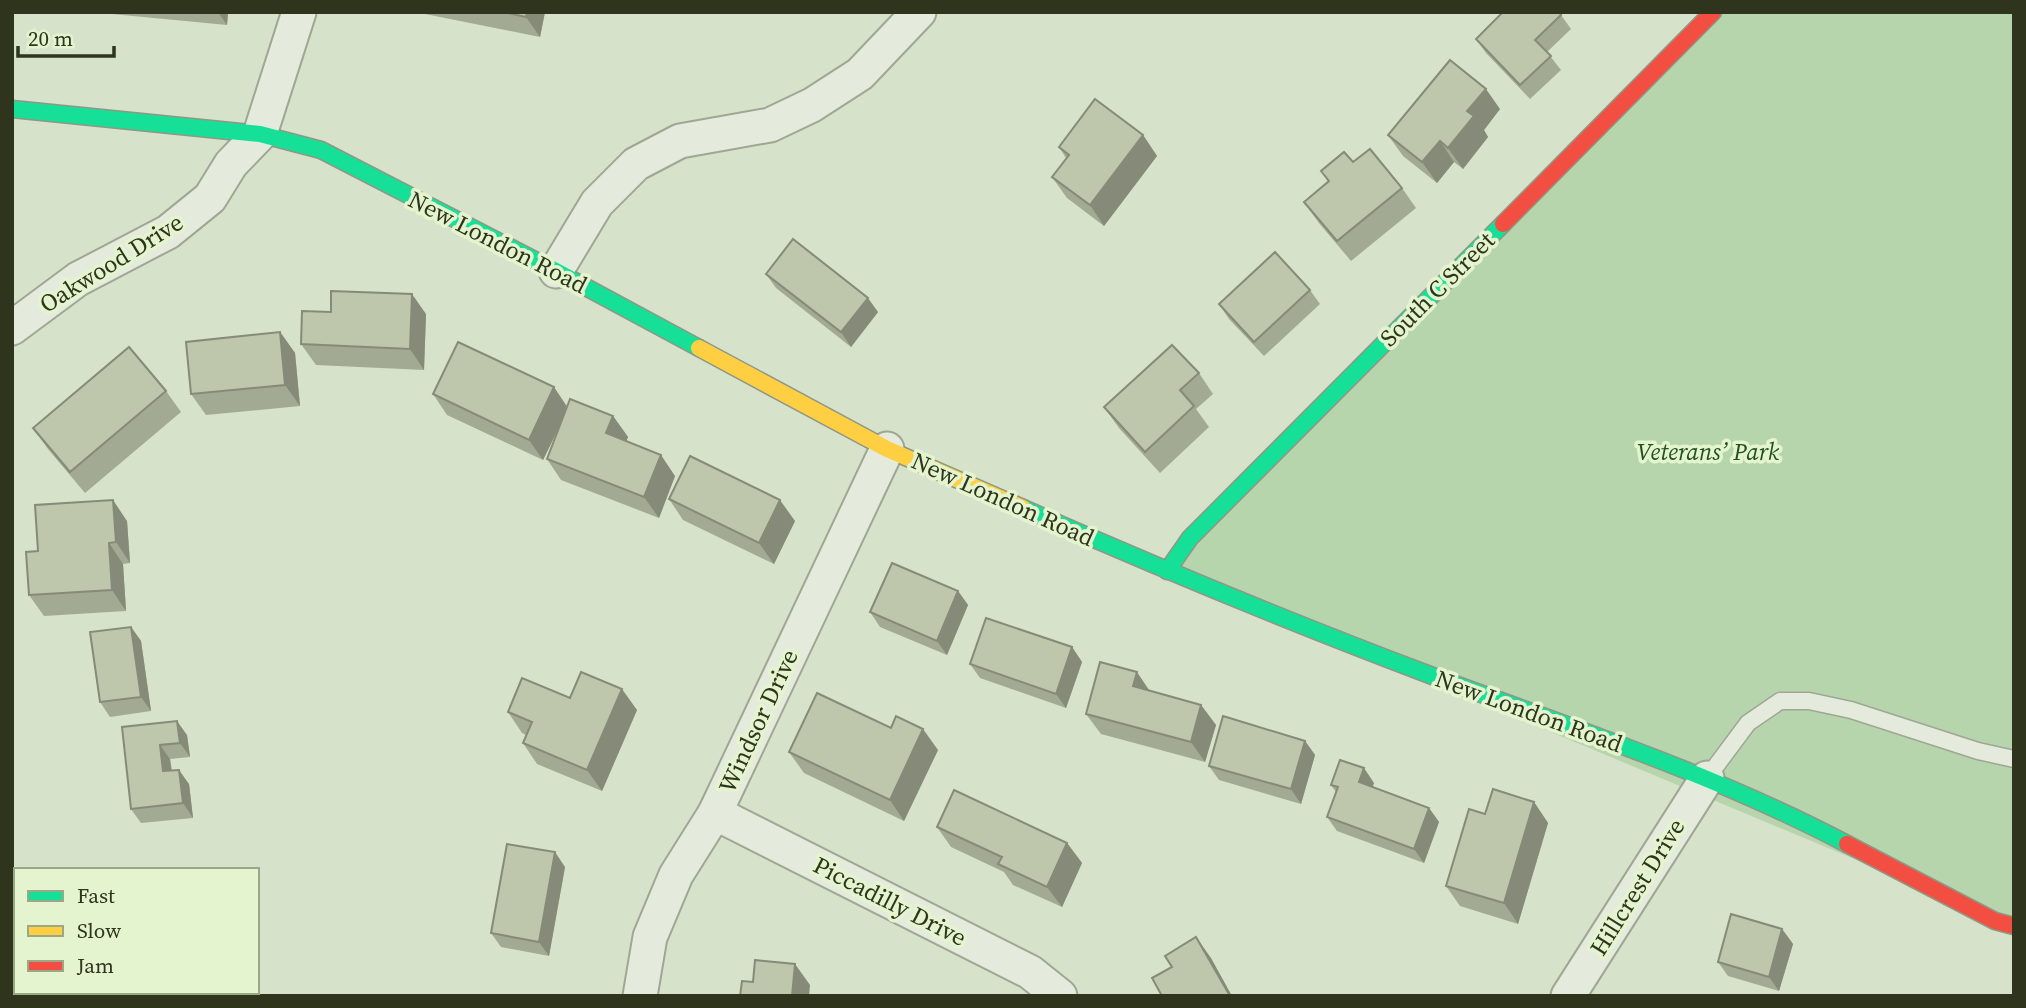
<svg xmlns="http://www.w3.org/2000/svg" width="2026" height="1008" viewBox="0 0 2026 1008" font-family="'Source Serif 4',serif">
<style>
.green{fill:#b6d5ad}
.lines{fill:none;stroke-linecap:round;stroke-linejoin:round}
.lane-casing{stroke:#9fa794;stroke-width:19}
.street-casing{stroke:#9fa794;stroke-width:37}
.fast-casing{stroke:#909784;stroke-width:19}
.slow-casing{stroke:#909784;stroke-width:19}
.jam-casing{stroke:#909784;stroke-width:19}
.lane{stroke:#e4eadc;stroke-width:16}
.street{stroke:#e4eadc;stroke-width:33}
.fast{stroke:#16e098;stroke-width:16}
.slow{stroke:#ffcf43;stroke-width:16}
.jam{stroke:#f24e42;stroke-width:16}
.wall{fill:#a3aa93}
.shaded-wall{fill:#858b78}
.building{fill:#bec6ab;stroke:#858b78;stroke-width:2}
.labels{text-anchor:middle;dominant-baseline:central;stroke-width:7;stroke-linejoin:round;paint-order:stroke}
.street-label{font-size:24px;fill:#2f351d;stroke:#e3f4cf}
.park-label{font-size:24px;font-style:italic;fill:#245124;stroke:#e3f4cf}
</style>
<rect width="100%" height="100%" fill="#d7e2ca"/>
<polygon class="green" points="1713,12 2014,12 2014,926 1167,571"/>
<g class="lines">
<g class="lane-casing">
<polyline id="lane" points="1707,778 1748,723 1780,701 1809,701 1851,710 1978,751 2014,759"/>
</g>
<g class="street-casing">
<g id="street">
<polyline points="556,271 597,203 636,164 680,141 770,125 812,105 860,74 919,12"/>
<polyline points="12,328 78,279 168,232 210,198 231,164 260,134 299,12"/>
<polyline points="715,813 1030,972 1060,996"/>
<polyline points="640,996 650,937 676,875 715,813 887,449"/>
<polyline points="1568,996 1707,778"/>
</g>
</g>
<g class="fast-casing">
<g id="fast">
<polyline points="12,109 260,134 321,150 556,271 699,348"/>
<path d="M1023 508C1157 567 1292 623 1430 675 1570 727 1714 774 1847 844"/>
<polyline points="1167,571 1190,538 1503,224"/>
</g>
</g>
<g class="slow-casing">
<polyline id="slow" points="699,348 887,449 1023,508"/>
</g>
<g class="jam-casing">
<g id="jam">
<polyline points="1503,224 1713,12"/>
<polyline points="1847,844 1995,921 2014,926"/>
</g>
</g>
<use href="#lane" class="lane"/>
<use href="#street" class="street"/>
<use href="#fast" class="fast"/>
<use href="#slow" class="slow"/>
<use href="#jam" class="jam"/>
</g>
<g class="wall">
<polygon points="111,12 228,12 227,25 112,14"/>
<polygon points="424,12 545,12 540,37 425,14"/>
<polygon points="1561,15 1571,29 1547,52 1561,70 1530,99 1486,53 1476,39"/>
<polygon points="1500,109 1484,130 1488,137 1463,169 1454,162 1437,183 1403,156 1388,135"/>
<polygon points="1143,135 1157,156 1104,226 1067,198 1052,177 1066,158 1059,147"/>
<polygon points="1353,162 1402,188 1416,208 1351,261 1319,223 1304,202 1328,182 1321,171"/>
<polygon points="766,274 878,312 851,347 776,288"/>
<polygon points="1310,290 1320,304 1264,356 1229,319 1219,304"/>
<polygon points="426,314 424,370 316,365 301,344"/>
<polygon points="280,332 295,353 300,406 206,415 191,394"/>
<polygon points="1199,373 1213,394 1196,409 1209,427 1160,473 1119,428 1104,407"/>
<polygon points="166,391 181,412 85,493 48,449 33,428"/>
<polygon points="433,394 567,406 613,416 628,437 626,441 675,476 659,518 561,480 547,459 559,428 543,460 447,415"/>
<polygon points="669,499 795,521 774,564 683,520"/>
<polygon points="127,521 130,563 123,564 126,611 44,616 29,595 38,551"/>
<polygon points="958,591 968,605 947,655 880,627 870,612"/>
<polygon points="131,627 141,641 151,711 110,717 100,702"/>
<polygon points="1072,647 1082,662 1066,708 980,678 970,664"/>
<polygon points="1149,690 1201,705 1216,725 1205,762 1101,734 1086,714"/>
<polygon points="637,710 602,791 537,764 523,743 526,735 522,733 508,712"/>
<polygon points="122,727 187,735 190,757 170,759 172,770 189,784 193,818 141,823 131,809"/>
<polygon points="1305,741 1315,755 1301,804 1219,780 1209,766"/>
<polygon points="938,750 904,821 804,773 789,752"/>
<polygon points="1374,783 1372,787 1429,808 1439,822 1424,863 1337,831 1327,817 1336,792 1331,785"/>
<polygon points="1534,802 1548,823 1518,924 1460,906 1446,886 1485,814"/>
<polygon points="937,827 1067,843 1082,863 1062,907 1013,885 1004,872 951,847"/>
<polygon points="565,867 549,956 501,947 491,933"/>
<polygon points="1782,929 1793,944 1779,991 1728,976 1718,962"/>
</g>
<g class="shaded-wall">
<polygon points="218,12 228,12 227,25"/>
<polygon points="527,12 545,12 540,37 526,17"/>
<polygon points="1486,89 1500,109 1484,130 1488,137 1463,169 1448,148 1467,111"/>
<polygon points="1143,135 1157,156 1104,226 1090,205"/>
<polygon points="1440,141 1454,162 1437,183 1422,162"/>
<polygon points="412,294 426,314 424,370 410,349"/>
<polygon points="868,298 878,312 851,347 841,332"/>
<polygon points="280,332 295,353 300,406 285,385"/>
<polygon points="554,387 568,408 543,460 529,440"/>
<polygon points="613,416 628,437 621,454 606,433"/>
<polygon points="661,455 675,476 659,518 644,497"/>
<polygon points="113,500 127,521 130,563 116,542"/>
<polygon points="780,500 795,521 774,564 759,543"/>
<polygon points="109,543 123,564 126,611 112,590"/>
<polygon points="958,591 968,605 947,655 937,641"/>
<polygon points="131,627 141,641 151,711 141,697"/>
<polygon points="1072,647 1082,662 1066,708 1056,694"/>
<polygon points="1137,672 1151,693 1133,686"/>
<polygon points="622,689 637,710 602,791 587,770"/>
<polygon points="1201,705 1216,725 1205,762 1191,742"/>
<polygon points="177,721 187,735 190,757 180,743"/>
<polygon points="923,729 938,750 904,821 890,800"/>
<polygon points="1305,741 1315,755 1301,804 1291,789"/>
<polygon points="160,745 170,759 173,786 163,771"/>
<polygon points="1364,768 1374,783 1369,797 1359,782"/>
<polygon points="179,770 189,784 193,818 183,803"/>
<polygon points="1534,802 1548,823 1518,924 1504,903"/>
<polygon points="1429,808 1439,822 1424,863 1414,849"/>
<polygon points="1067,843 1082,863 1062,907 1047,887"/>
<polygon points="555,852 565,867 549,956 539,942"/>
<polygon points="1782,929 1793,944 1779,991 1769,977"/>
<polygon points="1196,937 1211,958 1232,996 1230,996"/>
<polygon points="795,964 810,985 809,996 792,996"/>
<polygon points="235,992 242,992 243,996 235,996"/>
</g>
<g class="building">
<polygon points="504,12 527,12 526,17"/>
<polygon points="1503,12 1559,12 1561,15 1535,40 1551,56 1520,85 1476,39"/>
<polygon points="1450,60 1486,89 1467,111 1474,116 1448,148 1440,141 1422,162 1388,135"/>
<polygon points="1095,99 1143,135 1090,205 1052,177 1069,155 1059,147"/>
<polygon points="1370,149 1402,188 1337,241 1304,202 1329,181 1321,171 1344,152 1353,162"/>
<polygon points="793,239 868,298 841,332 766,274"/>
<polygon points="1275,252 1310,290 1254,342 1219,304"/>
<polygon points="331,291 412,294 410,349 301,344 302,311 331,312"/>
<polygon points="280,332 285,385 191,394 186,342"/>
<polygon points="458,342 554,387 529,440 433,394"/>
<polygon points="1172,345 1199,373 1180,390 1194,406 1145,452 1104,407"/>
<polygon points="129,347 166,391 70,472 33,428"/>
<polygon points="570,399 613,416 606,433 661,455 644,497 547,459"/>
<polygon points="690,456 780,500 759,543 669,499"/>
<polygon points="113,500 116,542 109,543 112,590 29,595 26,552 38,551 35,505"/>
<polygon points="892,563 958,591 937,641 870,612"/>
<polygon points="986,618 1072,647 1056,694 970,664"/>
<polygon points="131,627 141,697 100,702 90,632"/>
<polygon points="1100,662 1137,672 1133,686 1201,705 1191,742 1086,714"/>
<polygon points="581,672 622,689 587,770 523,743 532,722 508,712 522,678 570,698"/>
<polygon points="817,693 891,728 896,716 923,729 890,800 789,752"/>
<polygon points="1223,716 1305,741 1291,789 1209,766"/>
<polygon points="177,721 180,743 160,745 163,771 179,770 183,803 131,809 122,727"/>
<polygon points="1340,760 1364,768 1359,782 1429,808 1414,849 1327,817 1338,787 1331,785"/>
<polygon points="1493,789 1534,802 1504,903 1446,886 1469,809 1485,814"/>
<polygon points="954,790 1067,843 1047,887 998,864 1002,857 937,827"/>
<polygon points="507,844 555,852 539,942 491,933"/>
<polygon points="1731,914 1782,929 1769,977 1718,962"/>
<polygon points="1196,937 1230,996 1162,996 1152,978 1172,967 1165,956"/>
<polygon points="755,960 795,964 792,996 740,996 742,981 753,982"/>
<polygon points="170,992 235,992 235,996 171,996"/>
</g>
<g class="labels">
<g class="street-label">
<text transform="translate(498 242) rotate(27)">New London Road</text>
<text transform="translate(111 263) rotate(-32)">Oakwood Drive</text>
<text transform="translate(1437 289) rotate(-45)">South C Street</text>
<text transform="translate(1003 499) rotate(24)">New London Road</text>
<text transform="translate(1529 711) rotate(20)">New London Road</text>
<text transform="translate(758 721) rotate(-65)">Windsor Drive</text>
<text transform="translate(1637 887) rotate(-58)">Hillcrest Drive</text>
<text transform="translate(890 901) rotate(27)">Piccadilly Drive</text>
</g>
<g class="park-label">
<text x="1708" y="451">Veterans’ Park</text>
</g>
</g>
<rect width="2026" height="1008" fill="none" stroke="#2f351d" stroke-width="28"/>
<rect x="14" y="868" width="245" height="126" fill="#e3f4cf" stroke="#9ba888" stroke-width="2"/>
<rect x="28" y="891" width="35" height="10" fill="#16e098" stroke="#9ba888" stroke-width="2"/>
<text x="77" y="903" font-size="21" fill="#2f351d">Fast</text>
<rect x="28" y="926" width="35" height="10" fill="#ffcf43" stroke="#9ba888" stroke-width="2"/>
<text x="77" y="938" font-size="21" fill="#2f351d">Slow</text>
<rect x="28" y="961" width="35" height="10" fill="#f24e42" stroke="#9ba888" stroke-width="2"/>
<text x="77" y="973" font-size="21" fill="#2f351d">Jam</text>
<path d="M18 46v10h96v-10" fill="none" stroke="#2f351d" stroke-width="3.5"/>
<text x="28" y="46" font-size="21" fill="#2f351d" stroke="#e3f4cf" stroke-width="5" paint-order="stroke">20 m</text>
</svg>
